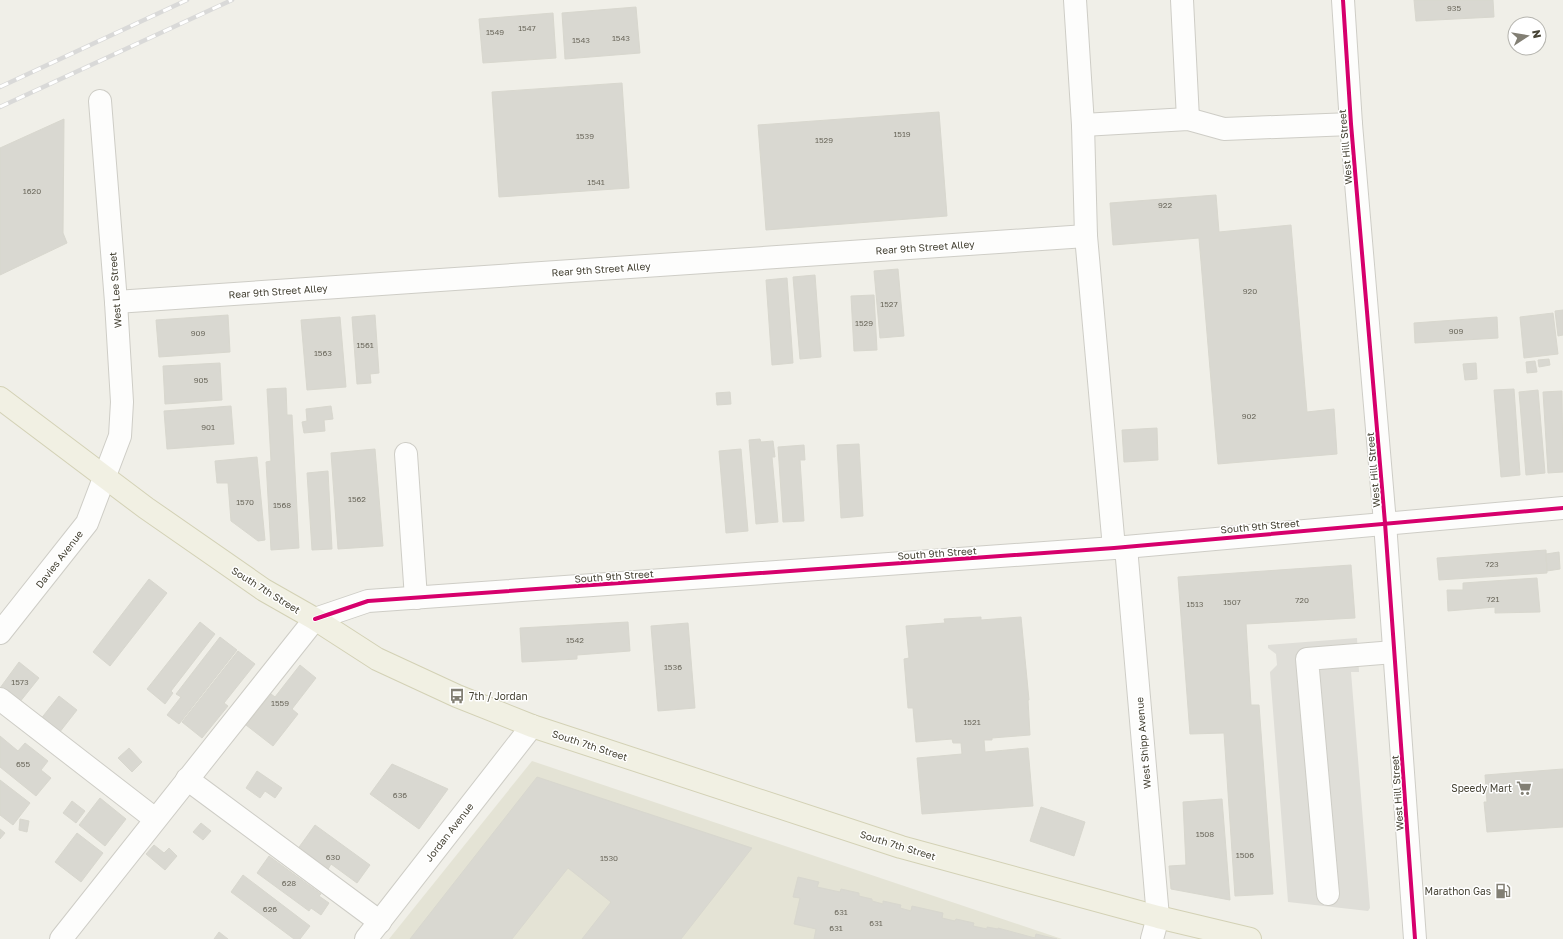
<svg xmlns="http://www.w3.org/2000/svg" width="1563" height="939" viewBox="0 0 1563 939" font-family="'Golos Text',sans-serif">
<style>
.residential{fill:#e4e3d5}
.parking{fill:#dfded8}
.building{fill:#d9d8d1;stroke:#d8d7ce}
.lines{fill:none;stroke-linecap:round;stroke-linejoin:round}
.minor-casing{stroke:#cecdc6;stroke-width:24}
.major-casing{stroke:#d3d1b5;stroke-width:24}
.minor{stroke:#fdfdfc;stroke-width:22}
.major{stroke:#f1f0e3;stroke-width:22}
.rail-casing{stroke:#d9d9d8;stroke-width:4.5}
.rail{stroke:#fff;stroke-width:3;stroke-dasharray:9;stroke-linecap:butt}
.cycleway-casing{stroke:#fff;stroke-width:6}
.cycleway{stroke:#d6006c;stroke-width:4}
.labels{text-anchor:middle;dominant-baseline:central;stroke-width:3;stroke-linejoin:round;paint-order:stroke}
.number-label{font-size:8px;fill:#6c695d}
.street-label{font-size:10px;fill:#464335;stroke:#fff}
.poi-label{font-size:10px;fill:#464335;stroke:#fff;text-anchor:end}
</style>
<rect width="100%" height="100%" fill="#f0efe8"/>
<polygon class="residential" points="532,761 1062,939 389,939"/>
<polygon class="parking" points="1357,638 1359,672 1351,672 1370,908 1368,911 1288,902 1270,672 1277,665 1276,654 1268,648 1268,645"/>
<g class="building">
<polygon points="1414,0 1493,0 1494,17 1416,21"/>
<polygon points="636,7 640,53 565,59 562,13"/>
<polygon points="553,13 556,58 483,63 479,19"/>
<polygon points="622,83 629,188 499,197 492,92"/>
<polygon points="939,112 947,216 766,230 758,125"/>
<polygon points="64,119 63,233 67,243 0,275 0,148"/>
<polygon points="1216,195 1219,232 1291,225 1307,412 1334,409 1337,454 1218,464 1199,238 1113,245 1110,203"/>
<polygon points="898,269 904,336 880,338 874,271"/>
<polygon points="815,275 821,357 800,359 793,277"/>
<polygon points="787,278 793,363 772,365 766,280"/>
<polygon points="874,295 877,350 854,351 851,296"/>
<polygon points="1563,310 1563,335 1558,336 1555,311"/>
<polygon points="1553,313 1558,354 1524,358 1520,317"/>
<polygon points="228,315 230,352 159,357 156,320"/>
<polygon points="375,315 379,373 370,374 371,383 357,384 352,317"/>
<polygon points="340,317 346,387 307,390 301,320"/>
<polygon points="1497,317 1498,338 1415,343 1414,323"/>
<polygon points="1549,359 1550,365 1539,367 1538,360"/>
<polygon points="1535,361 1537,372 1527,373 1526,362"/>
<polygon points="220,363 222,400 165,404 163,366"/>
<polygon points="1476,363 1477,379 1465,380 1463,364"/>
<polygon points="286,388 287,415 292,415 299,548 271,550 266,462 271,461 267,389"/>
<polygon points="1514,389 1520,475 1501,477 1494,390"/>
<polygon points="1538,390 1545,473 1526,475 1519,392"/>
<polygon points="1562,391 1563,472 1548,473 1543,392"/>
<polygon points="730,392 731,404 717,405 716,393"/>
<polygon points="231,406 234,444 167,449 164,411"/>
<polygon points="331,406 333,419 324,420 325,431 304,433 302,422 307,421 306,409"/>
<polygon points="1157,428 1158,460 1124,462 1122,430"/>
<polygon points="760,439 761,442 773,441 775,457 772,457 778,522 756,524 749,440"/>
<polygon points="859,444 863,516 841,518 837,445"/>
<polygon points="804,445 805,460 800,460 804,521 783,522 778,447"/>
<polygon points="375,449 383,546 338,549 331,453"/>
<polygon points="741,449 748,531 726,533 719,451"/>
<polygon points="257,457 265,540 258,541 231,521 228,483 217,483 215,461"/>
<polygon points="328,471 332,549 312,550 307,473"/>
<polygon points="1546,550 1547,573 1439,580 1437,558"/>
<polygon points="1559,552 1560,569 1547,571 1546,554"/>
<polygon points="1351,565 1355,618 1246,624 1251,705 1259,705 1273,894 1235,896 1224,733 1190,734 1178,577"/>
<polygon points="1537,578 1540,612 1495,613 1495,607 1448,611 1447,590 1463,590 1463,583"/>
<polygon points="149,579 167,593 110,666 93,652"/>
<polygon points="981,617 981,620 1021,617 1029,700 1028,700 1030,735 992,738 992,740 984,740 985,752 1028,748 1033,806 922,814 917,758 962,754 961,743 953,743 952,739 916,742 913,708 908,708 904,659 909,658 906,626 945,623 944,619"/>
<polygon points="200,622 215,634 171,691 173,693 165,704 147,689"/>
<polygon points="628,622 630,651 577,655 577,659 522,662 520,628"/>
<polygon points="688,623 695,708 658,711 651,626"/>
<polygon points="220,637 237,650 179,724 167,715 181,697 176,694"/>
<polygon points="238,651 255,664 224,703 228,706 202,738 182,722"/>
<polygon points="19,662 39,678 19,703 0,688"/>
<polygon points="300,665 316,678 292,709 298,714 273,746 246,725 271,694 275,697"/>
<polygon points="59,696 77,710 59,733 40,720"/>
<polygon points="0,736 18,751 25,743 48,761 41,770 51,778 36,796 0,767"/>
<polygon points="129,748 142,762 132,772 118,758"/>
<polygon points="392,764 448,789 419,829 370,794"/>
<polygon points="1563,769 1563,827 1487,832 1484,802 1487,802 1485,775"/>
<polygon points="257,771 282,788 275,798 265,791 260,798 246,788"/>
<polygon points="537,777 752,848 681,939 582,939 611,902 568,868 512,939 410,939"/>
<polygon points="0,780 30,803 13,825 0,815"/>
<polygon points="100,798 126,819 105,846 79,825"/>
<polygon points="1222,799 1230,900 1171,889 1169,866 1186,865 1183,802"/>
<polygon points="72,801 85,811 76,823 63,813"/>
<polygon points="1041,807 1085,822 1074,856 1030,841"/>
<polygon points="20,819 29,821 27,832 19,830"/>
<polygon points="201,823 211,831 203,840 193,832"/>
<polygon points="315,825 370,865 357,883 331,864 327,871 297,850"/>
<polygon points="0,829 5,833 0,839"/>
<polygon points="77,833 103,853 81,882 55,862"/>
<polygon points="154,845 164,853 169,848 177,856 165,870 146,854"/>
<polygon points="269,856 321,894 319,896 329,903 321,915 311,908 309,911 257,873"/>
<polygon points="243,875 310,926 300,939 294,939 231,892"/>
<polygon points="798,877 819,882 817,887 840,892 841,889 859,893 859,896 872,899 872,901 883,904 883,901 901,905 900,908 911,911 912,906 943,913 942,918 955,921 956,919 974,923 973,926 987,929 987,927 998,929 998,928 1035,938 1036,934 1057,939 814,939 816,929 794,924 800,898 793,897"/>
<polygon points="219,932 228,939 214,939"/>
</g>
<g class="lines">
<g class="minor-casing">
<g id="minor">
<polyline points="1075,0 1083,125 1086,236 1114,548"/>
<polyline points="1182,0 1188,119"/>
<polyline points="1343,0 1351,124 1385,523 1415,939"/>
<polyline points="1083,125 1188,119 1224,129 1351,124"/>
<polyline points="116,302 1086,236"/>
<polyline points="406,454 416,598"/>
<polyline points="1126,547 1158,917 1152,939"/>
<polyline points="0,633 87,523 120,436 122,402 116,302 100,101"/>
<polyline points="0,699 155,819"/>
<polyline points="187,779 380,922"/>
<polyline points="1328,894 1307,659 1394,652"/>
<polyline points="61,939 315,619 368,601 1114,548 1563,508"/>
<polyline points="366,939 532,726"/>
</g>
</g>
<g class="major-casing">
<polyline id="major" points="0,398 146,508 264,590 315,619 377,659 457,696 532,726 901,847 1158,917 1250,939"/>
</g>
<use href="#minor" class="minor"/>
<use href="#major" class="major"/>
<g class="rail-casing">
<g id="rail">
<polyline points="0,87 187,0"/>
<polyline points="0,107 232,0"/>
</g>
</g>
<use href="#rail" class="rail"/>
<g class="cycleway-casing">
<g id="cycleway">
<polyline points="1343,0 1351,124 1385,523 1415,939"/>
<polyline points="315,619 368,601 1114,548 1563,508"/>
</g>
</g>
<use href="#cycleway" class="cycleway"/>
</g>
<defs>
<g id="bus-bare" transform="scale(1.2)"><path d="M-5-6H5V4H4V6H2V4H-2V6H-4V4H-5ZM-3.5-4V0h7V-4ZM-3.5 1.2v1.5H-2V1.2ZM2 1.2v1.5H3.5V1.2Z" fill="#827f74" stroke="#fff" stroke-width="2.5" paint-order="stroke"/></g>
<g id="supermarket-bare" transform="scale(1.2)"><path d="M-6-5.5h2.5l.6 2H6L4.5 2H-2.5L-4.4-4H-6ZM-1.5 3.2a1.3 1.3 0 1 0 .1 0ZM3 3.2a1.3 1.3 0 1 0 .1 0Z" fill="#827f74" stroke="#fff" stroke-width="2.5" paint-order="stroke"/></g>
<g id="fuel-bare" transform="scale(1.2)"><path d="M-5.5-6h7V0h2V4h1.3V-2.5L3-4.5l.8-.8L6-3V5H2.5V1h-1V6h-7ZM-4.2-4.7v3.2H.2V-4.7Z" fill="#827f74" stroke="#fff" stroke-width="2.5" paint-order="stroke"/></g>
</defs>
<g fill-rule="evenodd">
<use href="#bus-bare" x="457" y="696"/>
<use href="#supermarket-bare" x="1524" y="788"/>
<use href="#fuel-bare" x="1503" y="891"/>
</g>
<g class="labels">
<g class="number-label">
<text x="1454" y="8">935</text>
<text x="527" y="28">1547</text>
<text x="495" y="32">1549</text>
<text x="621" y="38">1543</text>
<text x="581" y="40">1543</text>
<text x="902" y="134">1519</text>
<text x="585" y="136">1539</text>
<text x="824" y="140">1529</text>
<text x="596" y="182">1541</text>
<text x="32" y="191">1620</text>
<text x="1165" y="205">922</text>
<text x="1250" y="291">920</text>
<text x="889" y="304">1527</text>
<text x="864" y="323">1529</text>
<text x="1456" y="331">909</text>
<text x="198" y="333">909</text>
<text x="365" y="345">1561</text>
<text x="323" y="353">1563</text>
<text x="201" y="380">905</text>
<text x="1249" y="416">902</text>
<text x="208" y="427">901</text>
<text x="357" y="499">1562</text>
<text x="245" y="502">1570</text>
<text x="282" y="505">1568</text>
<text x="1492" y="564">723</text>
<text x="1493" y="599">721</text>
<text x="1302" y="600">720</text>
<text x="1232" y="602">1507</text>
<text x="1195" y="604">1513</text>
<text x="575" y="640">1542</text>
<text x="673" y="667">1536</text>
<text x="20" y="682">1573</text>
<text x="280" y="703">1559</text>
<text x="972" y="722">1521</text>
<text x="23" y="764">655</text>
<text x="400" y="795">636</text>
<text x="1205" y="834">1508</text>
<text x="1245" y="855">1506</text>
<text x="333" y="857">630</text>
<text x="609" y="858">1530</text>
<text x="289" y="883">628</text>
<text x="270" y="909">626</text>
<text x="841" y="912">631</text>
<text x="876" y="923">631</text>
<text x="836" y="928">631</text>
</g>
<g class="street-label">
<text transform="translate(1345 147) rotate(-95)">West Hill Street</text>
<text transform="translate(925 247) rotate(-4)">Rear 9th Street Alley</text>
<text transform="translate(601 269) rotate(-4)">Rear 9th Street Alley</text>
<text transform="translate(115 290) rotate(-94)">West Lee Street</text>
<text transform="translate(278 291) rotate(-4)">Rear 9th Street Alley</text>
<text transform="translate(1373 470) rotate(-95)">West Hill Street</text>
<text transform="translate(1260 526) rotate(-5)">South 9th Street</text>
<text transform="translate(937 553) rotate(-4)">South 9th Street</text>
<text transform="translate(59 559) rotate(-52)">Davies Avenue</text>
<text transform="translate(614 576) rotate(-4)">South 9th Street</text>
<text transform="translate(266 590) rotate(32)">South 7th Street</text>
<text transform="translate(1143 743) rotate(-95)">West Shipp Avenue</text>
<text transform="translate(590 745) rotate(18)">South 7th Street</text>
<text transform="translate(1397 793) rotate(-94)">West Hill Street</text>
<text transform="translate(449 832) rotate(-52)">Jordan Avenue</text>
<text transform="translate(898 845) rotate(17)">South 7th Street</text>
</g>
<g class="poi-label">
<text x="469" y="696" text-anchor="start">7th / Jordan</text>
<text x="1512" y="788">Speedy Mart</text>
<text x="1491" y="891">Marathon Gas</text>
</g>
</g>
<g transform="translate(1527 36) rotate(78)"><circle r="19" fill="#ffffff" stroke="#b5b4ae"/>
<path d="M0-3L7 15L0 10L-7 15Z" fill="#827f74"/>
<text y="-6" font-size="11" font-weight="bold" text-anchor="middle" fill="#464335">N</text>
</g>
</svg>
